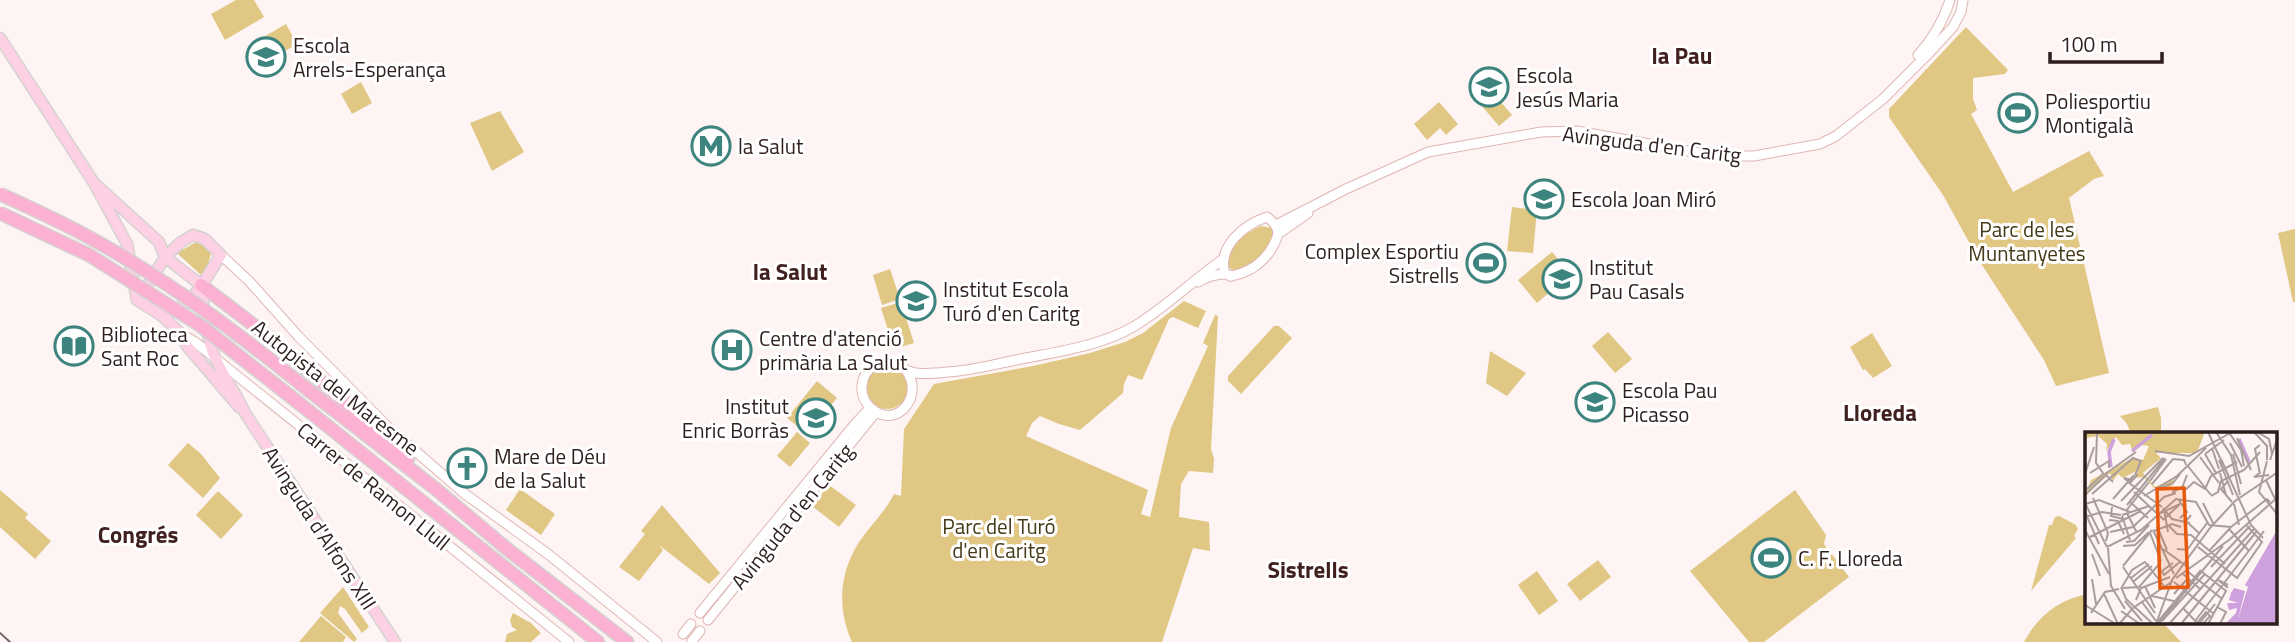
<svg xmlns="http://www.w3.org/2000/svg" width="2295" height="642" viewBox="0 0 2295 642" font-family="'Titillium Web',sans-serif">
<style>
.green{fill:#e0c784}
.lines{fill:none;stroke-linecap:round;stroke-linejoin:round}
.minor-casing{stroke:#dfb6b3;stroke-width:11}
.major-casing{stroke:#d5d2d2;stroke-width:13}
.highway-casing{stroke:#d5d2d2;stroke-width:15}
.minor{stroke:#fff;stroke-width:9}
.major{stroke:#fdd0e4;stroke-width:10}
.highway{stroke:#fcb0d2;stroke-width:12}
.tram{stroke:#736665;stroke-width:2}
.highway-bridge-casing{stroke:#d5d2d2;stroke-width:15;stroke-linecap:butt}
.highway-bridge{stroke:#fcb0d2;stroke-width:12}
.labels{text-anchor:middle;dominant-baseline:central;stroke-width:6;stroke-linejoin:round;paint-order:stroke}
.poi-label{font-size:21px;fill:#2e1e1d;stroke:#fff;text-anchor:start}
.street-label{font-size:21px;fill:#2e1e1d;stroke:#fff}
.park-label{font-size:21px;fill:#453918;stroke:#fff}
.neighbourhood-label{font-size:23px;font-weight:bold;fill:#40211f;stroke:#fff}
.inset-river{fill:none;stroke:#cfa0de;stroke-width:3.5}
.inset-road{fill:none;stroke:#aa9e9d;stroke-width:2}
.view{fill:#e8590c;fill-opacity:0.15;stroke:#e8590c;stroke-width:3.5}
.inset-edge{fill:none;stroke:#2e1e1d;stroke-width:3.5}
</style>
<rect width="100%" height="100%" fill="#fdf4f3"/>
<g class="green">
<polygon points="236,0 254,0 264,17 225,40 211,14"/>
<polygon points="286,24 297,44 273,58 262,38"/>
<polygon points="1966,27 2008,70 2005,74 1973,78 1973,99 1977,110 1971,114 2013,192 2089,151 2104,176 2094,179 2069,198 2109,373 2056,386 2044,360 1980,262 1943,195 1889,117 1889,109"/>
<polygon points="361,82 372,103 352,114 341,94"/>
<polygon points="1493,93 1512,115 1499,126 1480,104"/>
<polygon points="1439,102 1458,124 1446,135 1440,128 1427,140 1414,124"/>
<polygon points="500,111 524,152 492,171 470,123"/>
<polygon points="1512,207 1537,210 1533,253 1507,251"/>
<path d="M1261 226 1272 228 1274 236C1270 243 1267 250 1262 256 1257 262 1235 278 1228 266 1219 250 1250 230 1261 226Z"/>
<polygon points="2295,229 2295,302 2293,302 2278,233"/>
<polygon points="196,242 203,244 211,253 208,266 201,275 177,253"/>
<polygon points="1552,252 1571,274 1537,303 1518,280"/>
<polygon points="890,269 900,299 882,305 873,275"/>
<path d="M1184 301 1206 311 1198 328 1173 317 1169 319 1142 380 1128 375 1124 384 1123 393 1080 430 1059 424 1040 416 1032 423 1026 436 1148 490 1141 514 1150 517 1171 428 1208 346 1203 343 1215 315 1218 316 1211 449 1214 459 1213 473 1189 471 1181 484 1179 517 1209 522 1210 551 1193 548 1162 642H852C837 608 839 574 859 542 870 526 885 512 894 494L901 496 904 429 934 384 1033 366 1090 353 1125 342 1143 333Z"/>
<polygon points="901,302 914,343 894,349 881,308"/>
<polygon points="1274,326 1279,326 1292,338 1241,394 1228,381 1228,376"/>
<polygon points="1608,332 1632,359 1615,373 1592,346"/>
<polygon points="1872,333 1892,366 1873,378 1865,369 1863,370 1850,347"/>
<polygon points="1490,351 1526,373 1507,396 1486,383"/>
<circle cx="887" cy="388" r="21"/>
<polygon points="817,381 837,398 807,434 787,418"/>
<polygon points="2158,407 2161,418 2161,434 2131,434 2127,424 2120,416"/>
<polygon points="797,432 810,443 790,467 777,456"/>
<polygon points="188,443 201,454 220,478 203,498 168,465"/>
<polygon points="829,485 856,505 839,527 812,506"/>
<polygon points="520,489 555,514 541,535 506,510"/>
<polygon points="0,490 28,514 25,518 51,541 35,559 0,527"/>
<polygon points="1795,490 1826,535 1824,544 1849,577 1764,642 1749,642 1690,571"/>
<polygon points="218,491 243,515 221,539 196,515"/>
<polygon points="662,505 720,573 709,584 659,545 663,550 639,581 619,567 645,534 641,531"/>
<polygon points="2059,516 2076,525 2078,529 2074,536 2076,538 2031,591 2049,525 2052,525 2055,517"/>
<polygon points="1598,560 1611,577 1580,601 1567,584"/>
<polygon points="1537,571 1558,601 1539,615 1518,585"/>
<polygon points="343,587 369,627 362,633 345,609 340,606 338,613 357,639 354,642 320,613"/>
<path d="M2087 594V623H2163L2181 642H2024C2038 616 2058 600 2087 594Z"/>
<polygon points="513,613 531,623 541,633 531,642 505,642 507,634 517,630 512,627 510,620"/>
<polygon points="321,616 346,637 343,642 299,642"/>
</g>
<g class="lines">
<g class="minor-casing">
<g id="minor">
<path d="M1918 55C1933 39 1943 21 1950 0"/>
<polyline points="1276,225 1346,189 1428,152 1541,132 1577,131 1716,156 1754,156 1820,144 1836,136 1883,99 1931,51 1953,27 1961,12 1963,0"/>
<polyline points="1278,234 1308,213"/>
<polyline points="221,255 249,281 299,337 390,429 465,494 548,554 657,642"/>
<path d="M1198 282C1205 278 1216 274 1225 274 1235 275 1225 278 1235 275 1254 271 1269 257 1276 240 1281 230 1275 223 1267 217 1243 225 1217 247 1225 274"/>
<polyline points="179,332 195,342 569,642"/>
<path d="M905 369C926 395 897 430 872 409 857 397 859 373 876 365 893 357 901 371 916 373 929 375 945 372 958 371 978 369 997 364 1016 360 1055 352 1098 347 1133 327 1165 308 1192 281 1222 260"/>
<polyline points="700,613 855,424 870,408"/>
<polyline points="708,620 876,412"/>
<polyline points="683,634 691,624"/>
<polyline points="692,641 700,631"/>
</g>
</g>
<g class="major-casing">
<g id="major">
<polyline points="0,38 94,183 127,244 137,300 161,315 179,332 187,346 239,407"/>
<path d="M94 183 159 242 165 257 201 285C204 306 205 330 212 350 219 371 236 392 245 413L395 642"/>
<path d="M142 295 165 257 181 242 193 235 205 239 221 255C207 276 194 303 171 313"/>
</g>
</g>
<g class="highway-casing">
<g id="highway">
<polyline points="201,285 264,333 360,415 408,459"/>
<polyline points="307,389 437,490 507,549 627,642"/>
<polyline points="300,404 598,642"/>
</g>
</g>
<use href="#minor" class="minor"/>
<use href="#major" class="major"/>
<use href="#highway" class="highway"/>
<polyline class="tram" points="0,633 10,642"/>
<g class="highway-bridge-casing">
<g id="highway-bridge">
<path d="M0 194C31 208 62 222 92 239 169 281 239 334 307 389"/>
<polyline points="0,213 89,255 143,289 201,326 300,404"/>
</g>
</g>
<use href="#highway-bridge" class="highway-bridge"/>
</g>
<defs>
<g id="school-ring" transform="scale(2.0125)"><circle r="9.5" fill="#fff" stroke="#3d847e" stroke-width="1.5"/><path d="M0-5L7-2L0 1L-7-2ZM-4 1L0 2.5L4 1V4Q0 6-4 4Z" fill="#3d847e"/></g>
<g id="stadium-ring" transform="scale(2.0125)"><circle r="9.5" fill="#fff" stroke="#3d847e" stroke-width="1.5"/><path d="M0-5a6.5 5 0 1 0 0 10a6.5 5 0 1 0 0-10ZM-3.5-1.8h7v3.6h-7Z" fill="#3d847e"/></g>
<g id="metro-ring" transform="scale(2.0125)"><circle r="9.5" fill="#fff" stroke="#3d847e" stroke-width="1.5"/><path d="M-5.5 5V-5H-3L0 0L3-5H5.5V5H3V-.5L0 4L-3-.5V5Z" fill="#3d847e"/></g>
<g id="library-ring" transform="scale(2.0125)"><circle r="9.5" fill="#fff" stroke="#3d847e" stroke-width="1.5"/><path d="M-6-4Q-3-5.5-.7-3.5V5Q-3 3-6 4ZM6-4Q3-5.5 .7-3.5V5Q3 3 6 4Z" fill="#3d847e"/></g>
<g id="hospital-ring" transform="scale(2.0125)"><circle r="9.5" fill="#fff" stroke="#3d847e" stroke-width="1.5"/><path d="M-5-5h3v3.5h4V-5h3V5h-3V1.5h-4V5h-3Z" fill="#3d847e"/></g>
<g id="church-ring" transform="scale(2.0125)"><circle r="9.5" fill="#fff" stroke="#3d847e" stroke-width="1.5"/><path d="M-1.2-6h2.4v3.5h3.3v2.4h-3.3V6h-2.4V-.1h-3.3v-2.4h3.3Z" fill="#3d847e"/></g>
</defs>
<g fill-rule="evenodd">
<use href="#school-ring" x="266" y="57"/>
<use href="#school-ring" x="1489" y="87"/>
<use href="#stadium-ring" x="2018" y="113"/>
<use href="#metro-ring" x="711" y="146"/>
<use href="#school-ring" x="1544" y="199"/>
<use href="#stadium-ring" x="1486" y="263"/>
<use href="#school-ring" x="1562" y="279"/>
<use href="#school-ring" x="916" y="301"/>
<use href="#library-ring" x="74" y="346"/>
<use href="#hospital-ring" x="732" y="350"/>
<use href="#school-ring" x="1595" y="402"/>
<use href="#school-ring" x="816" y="418"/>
<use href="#church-ring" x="467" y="468"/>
<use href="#stadium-ring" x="1771" y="558"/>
</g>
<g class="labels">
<g class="poi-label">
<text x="293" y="45">Escola<tspan x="293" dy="24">Arrels-Esperança</tspan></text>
<text x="1516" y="75">Escola<tspan x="1516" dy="24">Jesús Maria</tspan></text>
<text x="2045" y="101">Poliesportiu<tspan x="2045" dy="24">Montigalà</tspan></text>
<text x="738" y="146">la Salut</text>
<text x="1571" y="199">Escola Joan Miró</text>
<text x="1459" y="251" text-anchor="end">Complex Esportiu<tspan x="1459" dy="24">Sistrells</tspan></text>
<text x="1589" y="267">Institut<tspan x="1589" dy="24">Pau Casals</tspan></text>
<text x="943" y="289">Institut Escola<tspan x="943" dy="24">Turó d'en Caritg</tspan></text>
<text x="101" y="334">Biblioteca<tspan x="101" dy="24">Sant Roc</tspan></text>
<text x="759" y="338">Centre d'atenció<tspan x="759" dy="24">primària La Salut</tspan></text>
<text x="1622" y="390">Escola Pau<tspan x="1622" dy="24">Picasso</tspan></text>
<text x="789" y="406" text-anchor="end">Institut<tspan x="789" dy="24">Enric Borràs</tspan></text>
<text x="494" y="456">Mare de Déu<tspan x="494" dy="24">de la Salut</tspan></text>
<text x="1798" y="558">C. F. Lloreda</text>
</g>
<g class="street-label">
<text transform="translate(1652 144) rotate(7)">Avinguda d'en Caritg</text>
<text transform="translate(336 387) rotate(38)">Autopista del Maresme</text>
<text transform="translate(374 486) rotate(39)">Carrer de Ramon Llull</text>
<text transform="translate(792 516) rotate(-51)">Avinguda d'en Caritg</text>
<text transform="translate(320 528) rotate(57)">Avinguda d'Alfons XIII</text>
</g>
<g class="park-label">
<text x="2027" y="229">Parc de les<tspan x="2027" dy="24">Muntanyetes</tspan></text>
<text x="999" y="526">Parc del Turó<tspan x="999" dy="24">d'en Caritg</tspan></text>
</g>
<g class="neighbourhood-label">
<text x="1682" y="55">la Pau</text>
<text x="790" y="271">la Salut</text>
<text x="1880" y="412">Lloreda</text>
<text x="138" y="534">Congrés</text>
<text x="1308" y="569">Sistrells</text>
</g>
</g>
<g transform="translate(2085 432)">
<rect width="192" height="192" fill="#fdf4f3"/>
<path d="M0 0H118L119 2 112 21H71L76 26 58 41 70 55 89 46 88 55 87 52 85 57 69 56 59 45 50 46 53 38 38 46 33 42 28 49 25 41 0 63 6 48 48 26 58 28 64 14 56 13 48 21 45 12 37 13 31 5 21 19 22 12 13 4 1 6Z" fill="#e0c784"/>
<path d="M192 98V192H140L151 181 152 176 144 178 142 171H153L144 168 146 161 149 156 160 159 153 187 163 155 160 153Z" fill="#cfa0de"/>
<path class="inset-river" d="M154 7 164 30M47 19 67 3M26 35 24 20 29 7"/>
<path class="inset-road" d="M123 0 166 93 178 106M131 0 146 23 155 63M169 0 182 14V28M172 0 184 7 187 22M12 1 11 31 18 41M145 2 156 18 159 34M152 6 166 38M145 11 157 35M175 13 170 17 175 42M127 16 134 37M70 19 104 24 147 0M120 22 139 8M120 22 131 41M148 22 156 52M115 25 134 51M136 27 145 47M134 28 148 63M185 28 193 5M182 29 174 60 193 83M102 33 126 63M5 41 24 29V36M135 41 141 63M175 41 169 45 184 43M0 42 9 15M20 42 51 20M48 48 39 46 45 51 52 43V42M181 48 190 67M65 49 81 27M143 49 136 57 147 70M44 51 77 75M67 52 88 27 99 28 101 33M0 53V71L22 115M2 57 19 41M71 58 88 51 95 42M99 59 109 50 120 57 126 44 152 30M49 60 78 87M87 60 97 56 102 43M1 62 21 43 28 50M7 62 48 26 56 29 50 43M59 64 92 44 121 16M126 64 133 60 136 49 159 38 175 20M8 66 23 101 21 109M28 67 49 43M93 67 102 80 95 86M36 69 78 26M45 70 63 86M118 71 129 93M0 72 14 68 45 80M149 72 154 93M42 73 80 26M27 75 26 84 38 87M78 76 87 87 105 91M79 77 83 100M41 79 64 50M0 80 14 112M42 81 52 101M76 81 95 72M37 83 64 74M106 83 101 89 115 102M37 84 45 108M0 85 17 80 36 83M24 88 33 89 39 102M78 88 95 72M83 93 92 102 106 103 140 132M72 94 82 118M144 97 164 119M0 98 24 142M68 98 89 142M69 99 87 92 96 95M25 100 48 95 79 65 91 61M65 101 76 129M5 105 56 79M41 110 49 109 64 93M38 114 50 113 64 100M22 115 56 98 91 67 111 70 124 93 146 95M113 115 152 146 177 110 162 94M23 116 26 154 40 177M78 117 104 136M92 117 102 118 122 91M125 118 146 95 182 67 185 70M7 122 15 144M88 131 77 139 79 143 96 129M38 134 67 98M38 135 70 181M126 135 165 94M102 139 136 166M116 139 141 159 123 192M97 141 115 157M46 146 64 132M91 146 144 108 193 65M7 147 11 172M49 149 67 134M89 150 129 182M60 154 70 176M36 155 41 167 68 192M37 155 47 138 60 130 79 154M38 156 54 155 76 130M143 156 133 148 143 153M19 162 33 192M89 162 103 146M67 164 93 170M51 168 56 156 85 145M40 169 57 189M57 170 71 189M0 173 29 191M132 175 141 180 135 192M98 176 113 192M36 179 55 192M6 181 20 160 34 157M77 189 120 142M110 189 179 99M74 191 138 114M112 191 121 180 125 184 118 192M34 192 48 176 88 149M71 192 87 148 125 96 150 69 193 40M71 192 116 138M84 192 169 97M96 192 172 99M114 192 130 172"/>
<path class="view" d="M99 56 103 155 75 156 72 57Z"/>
<rect width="192" height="192" class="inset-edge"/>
</g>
<path d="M2050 52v10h112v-10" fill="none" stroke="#2e1e1d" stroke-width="3.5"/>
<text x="2060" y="52" font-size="21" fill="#2e1e1d" stroke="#ffffff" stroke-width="5" paint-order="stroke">100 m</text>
</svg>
